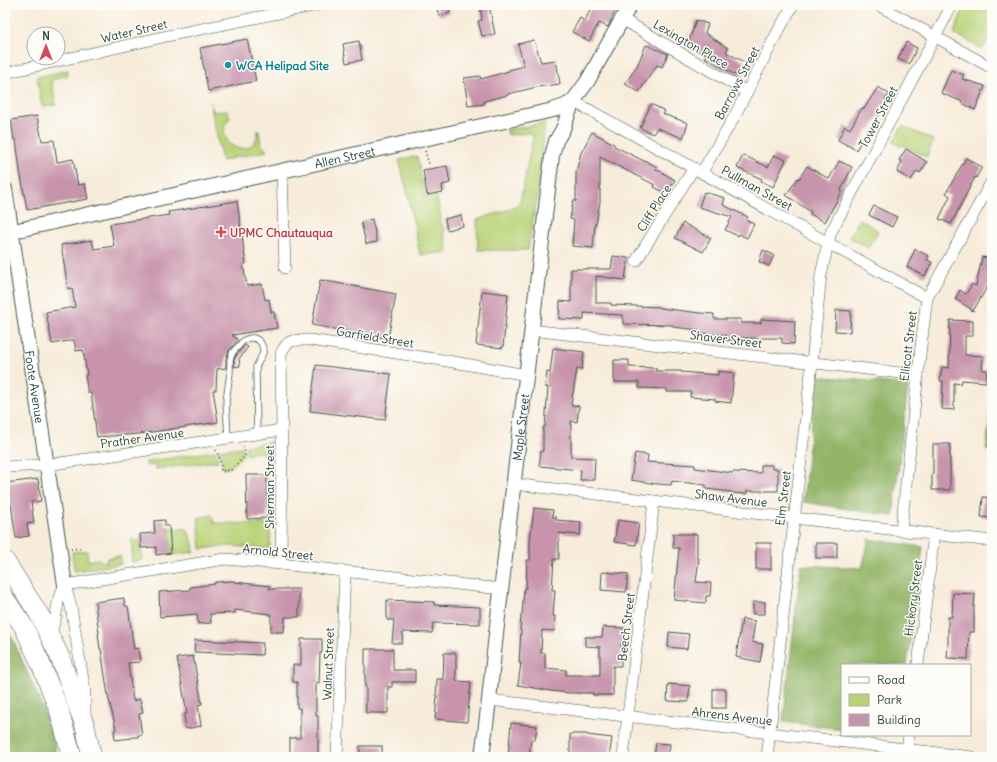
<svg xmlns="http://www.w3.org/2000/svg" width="997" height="762" viewBox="0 0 997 762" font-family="Delius,sans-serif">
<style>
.green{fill:#bad378;stroke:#6c8856}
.forest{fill:#93b568;stroke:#59794e}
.building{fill:#c794ab}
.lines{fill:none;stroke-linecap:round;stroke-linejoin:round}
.service-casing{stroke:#3f574d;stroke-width:7}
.minor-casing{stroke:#3f574d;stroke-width:12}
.tertiary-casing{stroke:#3f574d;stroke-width:16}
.trunk-casing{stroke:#3f574d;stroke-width:20}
.path{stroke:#3f574d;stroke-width:2;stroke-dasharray:1 3;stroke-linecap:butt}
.service{stroke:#fff;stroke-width:5.5}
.minor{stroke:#fff;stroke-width:11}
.tertiary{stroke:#fff;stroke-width:14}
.trunk{stroke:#fff;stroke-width:19}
.culture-dot{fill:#0f9aa8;stroke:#fdfcf7;stroke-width:1.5}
.health-dot{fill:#e0444e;stroke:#fdfcf7;stroke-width:1.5}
.labels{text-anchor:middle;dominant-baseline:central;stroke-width:3;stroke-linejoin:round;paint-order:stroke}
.street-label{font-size:12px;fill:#1f3d34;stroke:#fdfcf7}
.culture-label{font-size:12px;font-weight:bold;fill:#0d838f;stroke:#fdfcf7;text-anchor:start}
.health-label{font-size:12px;font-weight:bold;fill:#be3a42;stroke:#fdfcf7;text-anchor:start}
</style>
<rect width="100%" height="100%" fill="#fdfcf7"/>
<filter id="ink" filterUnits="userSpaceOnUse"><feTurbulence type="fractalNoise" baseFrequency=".025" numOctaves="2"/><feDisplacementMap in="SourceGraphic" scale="8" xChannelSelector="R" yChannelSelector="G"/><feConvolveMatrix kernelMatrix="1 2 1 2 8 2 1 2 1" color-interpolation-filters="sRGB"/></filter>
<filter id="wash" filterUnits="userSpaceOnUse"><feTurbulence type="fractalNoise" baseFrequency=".012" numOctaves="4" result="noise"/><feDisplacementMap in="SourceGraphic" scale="16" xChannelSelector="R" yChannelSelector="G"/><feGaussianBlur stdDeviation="0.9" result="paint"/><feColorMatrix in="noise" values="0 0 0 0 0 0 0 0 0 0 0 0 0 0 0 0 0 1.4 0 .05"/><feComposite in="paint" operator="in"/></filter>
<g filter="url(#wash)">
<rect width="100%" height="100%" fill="#f7ecda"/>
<g class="green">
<polygon points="963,5 992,5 992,35 982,49 954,33 962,12"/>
<polygon points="68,70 68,75 51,80 56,105 42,106 37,77"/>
<path d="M210 102 214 112 227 110 230 118 225 124C219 151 256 160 258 130L259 131 261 144 267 151 233 158 232 156 231 159 222 161Z"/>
<polygon points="545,123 537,202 535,206 528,250 478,250 477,220 510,209 520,202 533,138 531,133 508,135 507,130"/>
<polygon points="902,126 933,140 927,157 903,145 900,146 893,142"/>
<polygon points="417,156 425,197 436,195 448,252 420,255 407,191 399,160"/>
<polygon points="860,219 878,231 868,248 849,237"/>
<path d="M271 442C273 445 273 451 271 454 262 456 258 448 249 455L246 454V446Z"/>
<path d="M241 447C243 449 244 452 243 455L230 468 223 469 222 460 218 450Z"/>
<polygon points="215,451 218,461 156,469 155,466 146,465 146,462"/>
<polygon points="212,515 214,523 270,524 270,549 230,546 201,549 198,518"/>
<polygon points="169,528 186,529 188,530 193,544 194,552 172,555"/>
<polygon points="132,539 139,541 143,560 132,562"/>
<polygon points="87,551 88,561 99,559 100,561 106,562 107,558 120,556 121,564 75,571 74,570 72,552"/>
</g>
<g class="forest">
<polygon points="817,376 908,385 893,516 803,502"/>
<polygon points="992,402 992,450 986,450"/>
<polygon points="869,539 923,547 907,665 842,665 842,729 783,722 801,565 862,568"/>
<polygon points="5,627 12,637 44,711 58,757 5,757"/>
</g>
<g id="blocks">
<g class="building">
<polygon points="436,5 448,5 450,13 439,16"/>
<polygon points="480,5 489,5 495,34 482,36 478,21 482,20"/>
<polygon points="592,5 608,5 616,9 608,27 599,23 589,41 572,32 580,18 585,21"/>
<polygon points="696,20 708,24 705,33 728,48 726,52 746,63 739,77 705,58 708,54 687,47"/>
<polygon points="247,39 256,81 208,91 200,48"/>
<polygon points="534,40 541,62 556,60 560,84 537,87 508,94 508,95 484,101 484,104 468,106 464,78 480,76 481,79 509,71 509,70 524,66 518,44"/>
<polygon points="359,41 362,60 346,63 343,44"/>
<polygon points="906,42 917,48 909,64 898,59"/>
<polygon points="646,45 668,54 662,67 657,65 639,92 625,84 637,66"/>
<polygon points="951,70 964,75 962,79 985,86 975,110 962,103 963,102 941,93"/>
<polygon points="878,87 889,94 885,100 889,102 883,112 881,111 871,130 869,128 856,150 838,140 845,126 850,129 862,108 864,109"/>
<polygon points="651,104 665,111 663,114 688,123 683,138 657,128 653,134 640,128"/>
<polygon points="37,116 42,141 54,140 57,162 73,159 78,185 85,184 88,199 27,210 20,170 16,140 14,140 11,120"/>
<polygon points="592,132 614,144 614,146 644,161 644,160 657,167 656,169 675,180 667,194 654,187 655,185 600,157 600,202 596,224 595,223 593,248 572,246 574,220 570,219 573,201 576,201 576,172 581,153"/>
<polygon points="906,149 927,162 920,173 917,171 911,180 897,172 902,162 899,160"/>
<polygon points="743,155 768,167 774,155 786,160 773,187 761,181 762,179 737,168"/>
<polygon points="966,158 982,167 976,178 975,177 951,224 939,219 950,196 946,193"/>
<polygon points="839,161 852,167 841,190 842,191 825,222 810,214 811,212 786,195 798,178 799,179 807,166 829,179"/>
<polygon points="447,166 450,183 442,185 443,192 427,195 423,170"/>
<polygon points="704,192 725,198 723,205 748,217 746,220 754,224 747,238 739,234 738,236 725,230 732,217 699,207"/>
<polygon points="237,201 246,264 243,264 247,286 262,284 265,300 269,299 271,312 274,312 277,328 232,335 238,340 229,350 226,359 226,368 217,369 216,390 213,390 218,422 139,434 97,437 91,393 88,393 85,376 87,375 83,350 76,351 74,340 52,344 46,312 75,307 72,288 68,289 61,245 92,240 94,249 114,246 110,224 169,215 168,212"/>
<polygon points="874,206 897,217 892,227 869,215"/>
<polygon points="461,215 463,226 447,230 445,219"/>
<polygon points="372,219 377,242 366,244 361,222"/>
<polygon points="683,223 711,238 703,252 675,238"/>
<polygon points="915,249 929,256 927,260 932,262 925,276 907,267"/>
<polygon points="763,250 774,255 769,266 759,262"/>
<polygon points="613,256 628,258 625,280 596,276 596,303 611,303 611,305 660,307 660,308 700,313 714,314 714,319 741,319 741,323 761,323 761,319 795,321 794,344 782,343 782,338 741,338 741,340 726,340 726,335 699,333 699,330 673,327 673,325 623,324 623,315 584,313 584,320 559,319 560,301 571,302 571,269 611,269"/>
<polygon points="982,257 992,259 992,284 989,284 973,311 971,310 971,309 955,299 960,290 966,294 972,284 976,286"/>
<polygon points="320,280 396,294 388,339 312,325"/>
<polygon points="482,291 508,294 503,348 476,345"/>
<polygon points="836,310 851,311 850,332 835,331"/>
<polygon points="950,320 973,321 973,336 965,336 965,355 983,356 982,370 987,370 986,382 962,380 961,384 954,383 954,410 942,409 943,381 940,381 942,367 949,368"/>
<polygon points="245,345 248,347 239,359 240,366 234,367 234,360 237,354"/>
<polygon points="553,348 584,352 582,369 577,369 571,405 579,406 577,422 571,421 571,457 595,458 594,480 580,480 581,470 539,466 541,451 543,451 543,427 545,427 548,387 545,387 547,372 550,373"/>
<polygon points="614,360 629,360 629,367 656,368 656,371 681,371 681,372 718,375 718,371 734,373 731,403 715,401 715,399 690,397 691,392 667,392 667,389 639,388 639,382 614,382"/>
<polygon points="316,365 391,374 385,420 310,411"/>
<polygon points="933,444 950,444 950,490 932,490 932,473 933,473"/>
<polygon points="635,453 648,455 647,462 695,465 695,468 733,473 733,472 761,473 761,465 772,465 772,469 778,469 778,491 747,491 746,494 732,493 732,492 706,489 706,485 672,481 671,485 657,484 631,480"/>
<polygon points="246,475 267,475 267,518 247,519"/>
<polygon points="38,479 41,501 31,502 34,523 27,524 29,536 16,538 11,504 9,505 6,483"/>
<polygon points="983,497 992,498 992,518 981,517"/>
<polygon points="534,508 553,510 552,517 556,517 556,520 581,522 580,535 559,533 559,559 554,559 552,590 555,590 553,616 555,616 554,631 542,630 541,653 545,653 545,668 566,670 566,675 600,675 600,647 585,646 585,637 602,637 603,627 624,628 623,643 621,643 621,666 613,666 613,695 593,695 593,693 570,693 551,691 518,685 521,663 519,663 521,630 520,630 521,615 522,615 524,588 526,588 527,560 530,560 530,540"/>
<polygon points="165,520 165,526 169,526 171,553 156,555 156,547 141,548 140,534 155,533 154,521"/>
<polygon points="618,520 639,523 636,545 614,542"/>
<polygon points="673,534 697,534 697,557 699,558 696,582 711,583 710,596 706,596 706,603 674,600 679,548 673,548"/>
<rect x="756" y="543" width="15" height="26"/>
<rect x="816" y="543" width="21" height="15"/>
<polygon points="602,572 628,574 626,592 601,590"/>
<polygon points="234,581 234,582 270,586 269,589 299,589 299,617 285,617 284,632 271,632 271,614 235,610 235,613 210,614 211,623 198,624 197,614 160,617 159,592 190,590 190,587 215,584 215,582"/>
<polygon points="953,593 975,594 974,607 974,632 969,632 968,659 947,658 948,645 948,617 952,617"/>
<polygon points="124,598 125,606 128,606 134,649 138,648 140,662 128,663 133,701 140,699 143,713 139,714 142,735 138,735 138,737 132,737 132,738 115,740 114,730 116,729 108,696 101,649 100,649 98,634 99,634 95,602"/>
<polygon points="387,600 434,602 434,605 480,607 480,624 433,623 432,633 403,632 402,643 392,643 394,620 387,620"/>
<rect x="753" y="602" width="12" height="12"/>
<polygon points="742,619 755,621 752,642 763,644 760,662 736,657"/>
<polygon points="669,632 689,634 687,649 668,647"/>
<polygon points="301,639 322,639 322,653 320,653 319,683 316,683 316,716 318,716 318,757 290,757 290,738 300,738 300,708 297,708 297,682 293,682 293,665 301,665"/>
<polygon points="195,640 263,643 262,655 194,652"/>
<polygon points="365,649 393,649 393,670 415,670 415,682 392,682 392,687 388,687 388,713 366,713 366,687 365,687"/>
<polygon points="444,653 456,653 456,681 471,682 467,722 435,719 437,696 436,696 437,679 443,679"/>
<polygon points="193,656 202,704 198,705 201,726 186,729 184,714 187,714 177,658"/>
<polygon points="668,684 690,686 688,702 667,701"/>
<rect x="713" y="689" width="13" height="19"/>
<polygon points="511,723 537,726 535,740 531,740 529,757 508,757"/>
<polygon points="570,734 587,734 587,735 612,738 609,757 570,757"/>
<polygon points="656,743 670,744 668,757 654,757"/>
<rect x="360" y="746" width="22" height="11"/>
</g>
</g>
</g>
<g filter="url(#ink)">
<use href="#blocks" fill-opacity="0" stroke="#3f574d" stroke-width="1"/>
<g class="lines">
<g class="service-casing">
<polyline id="service" points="228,438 226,401 230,373 230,359 233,352 244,340 250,338 254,338 258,340 261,343 263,348 263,353 256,367 257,434"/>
</g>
<g class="minor-casing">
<g id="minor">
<polyline points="878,5 992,68"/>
<polyline points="622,19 747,92"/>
<polyline points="5,73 167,36 317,5"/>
<polyline points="573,101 927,298"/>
<polyline points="282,171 285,268"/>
<polyline points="702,172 733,119 777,33 793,5"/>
<polyline points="636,261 694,168"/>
<polyline points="531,330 918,375"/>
<polyline points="5,467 47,465 282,430"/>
<polyline points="514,484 794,518 992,541"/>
<polyline points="901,530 921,346 927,298 992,181"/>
<path d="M281 564 282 430 281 354C287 338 295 340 310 340L442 360 527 375"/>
<polyline points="65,585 225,559 281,564 501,589"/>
<polyline points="65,585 71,607 85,692 85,713"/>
<polyline points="50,636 55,620 59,597 65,585"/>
<polyline points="918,665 934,534"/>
<polyline points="489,700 972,757"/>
<polyline points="907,749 909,735"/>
<polyline points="337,757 345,572"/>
<polyline points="623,757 654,501"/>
<polyline points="767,757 812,363 821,275 828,243 831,232 952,5"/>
</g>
</g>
<g class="tertiary-casing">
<g id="tertiary">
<path id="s1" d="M5 189 65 585"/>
<path id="s2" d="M5 233 553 110 565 106 573 101 587 82 630 5"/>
<path id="s3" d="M482 757 489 700 496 634 552 156 556 141 563 129 573 101"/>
</g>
</g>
<g class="trunk-casing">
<g id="trunk">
<polyline points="5,561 40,616 59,655 85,726 92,757"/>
<polyline points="5,599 24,627 40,662 59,710 72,757"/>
</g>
</g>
<g class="path">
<polyline points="425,151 429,164 431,165"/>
<polyline points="216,450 220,460 221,471 231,470 245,456 244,447"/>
<polyline points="71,549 83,548"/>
</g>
<use href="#service" class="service"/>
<use href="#minor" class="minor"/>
<use href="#tertiary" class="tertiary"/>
<use href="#trunk" class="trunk"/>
</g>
</g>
<circle class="culture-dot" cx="228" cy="65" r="4"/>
<path class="health-dot" d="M219 226h4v4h4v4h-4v4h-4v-4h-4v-4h4z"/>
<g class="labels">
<g class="street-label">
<text transform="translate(134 31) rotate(-13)">Water Street</text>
<text transform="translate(691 44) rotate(30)">Lexington Place</text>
<text transform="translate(737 83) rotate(-62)">Barrows Street</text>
<text transform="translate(878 117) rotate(-62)">Tower Street</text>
<text stroke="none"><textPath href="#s2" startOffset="348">Allen Street</textPath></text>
<text transform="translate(757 188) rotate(29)">Pullman Street</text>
<text transform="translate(654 208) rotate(-58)">Cliff Place</text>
<text transform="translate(375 337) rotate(9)">Garfield Street</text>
<text transform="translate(726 339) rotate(7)">Shaver Street</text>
<text transform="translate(908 346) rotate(-83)">Ellicott Street</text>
<text stroke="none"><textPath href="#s1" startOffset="200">Foote Avenue</textPath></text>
<text stroke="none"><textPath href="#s3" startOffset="332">Maple Street</textPath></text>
<text transform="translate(142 438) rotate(-8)">Prather Avenue</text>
<text transform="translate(269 487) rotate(-90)">Sherman Street</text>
<text transform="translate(731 498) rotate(7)">Shaw Avenue</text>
<text transform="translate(783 498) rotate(-83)">Elm Street</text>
<text transform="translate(278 552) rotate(6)">Arnold Street</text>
<text transform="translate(913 598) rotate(-83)">Hickory Street</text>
<text transform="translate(626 627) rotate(-83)">Beech Street</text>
<text transform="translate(328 664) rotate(-88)">Walnut Street</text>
<text transform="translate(732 716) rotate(7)">Ahrens Avenue</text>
</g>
<g class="culture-label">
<text x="236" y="65">WCA Helipad Site</text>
</g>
<g class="health-label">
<text x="230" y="232">UPMC Chautauqua</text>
</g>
</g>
<rect width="997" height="762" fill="none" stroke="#fdfcf7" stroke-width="20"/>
<rect x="841" y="664" width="130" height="72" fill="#fdfcf7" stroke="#a4b0a9"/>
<rect x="849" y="677" width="20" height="6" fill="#ffffff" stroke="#a4b0a9"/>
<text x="877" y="684" font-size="12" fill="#1f3d34">Road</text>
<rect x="849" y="694" width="20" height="12" fill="#bad378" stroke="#a4b0a9"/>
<text x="877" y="704" font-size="12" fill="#1f3d34">Park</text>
<rect x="849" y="714" width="20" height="12" fill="#c794ab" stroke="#a4b0a9"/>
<text x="877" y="724" font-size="12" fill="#1f3d34">Building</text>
<g transform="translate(46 46)"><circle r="19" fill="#fdfcf7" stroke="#a4b0a9"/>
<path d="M0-3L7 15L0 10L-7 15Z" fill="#d1495b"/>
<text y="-6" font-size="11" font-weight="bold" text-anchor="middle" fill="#1f3d34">N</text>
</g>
</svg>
